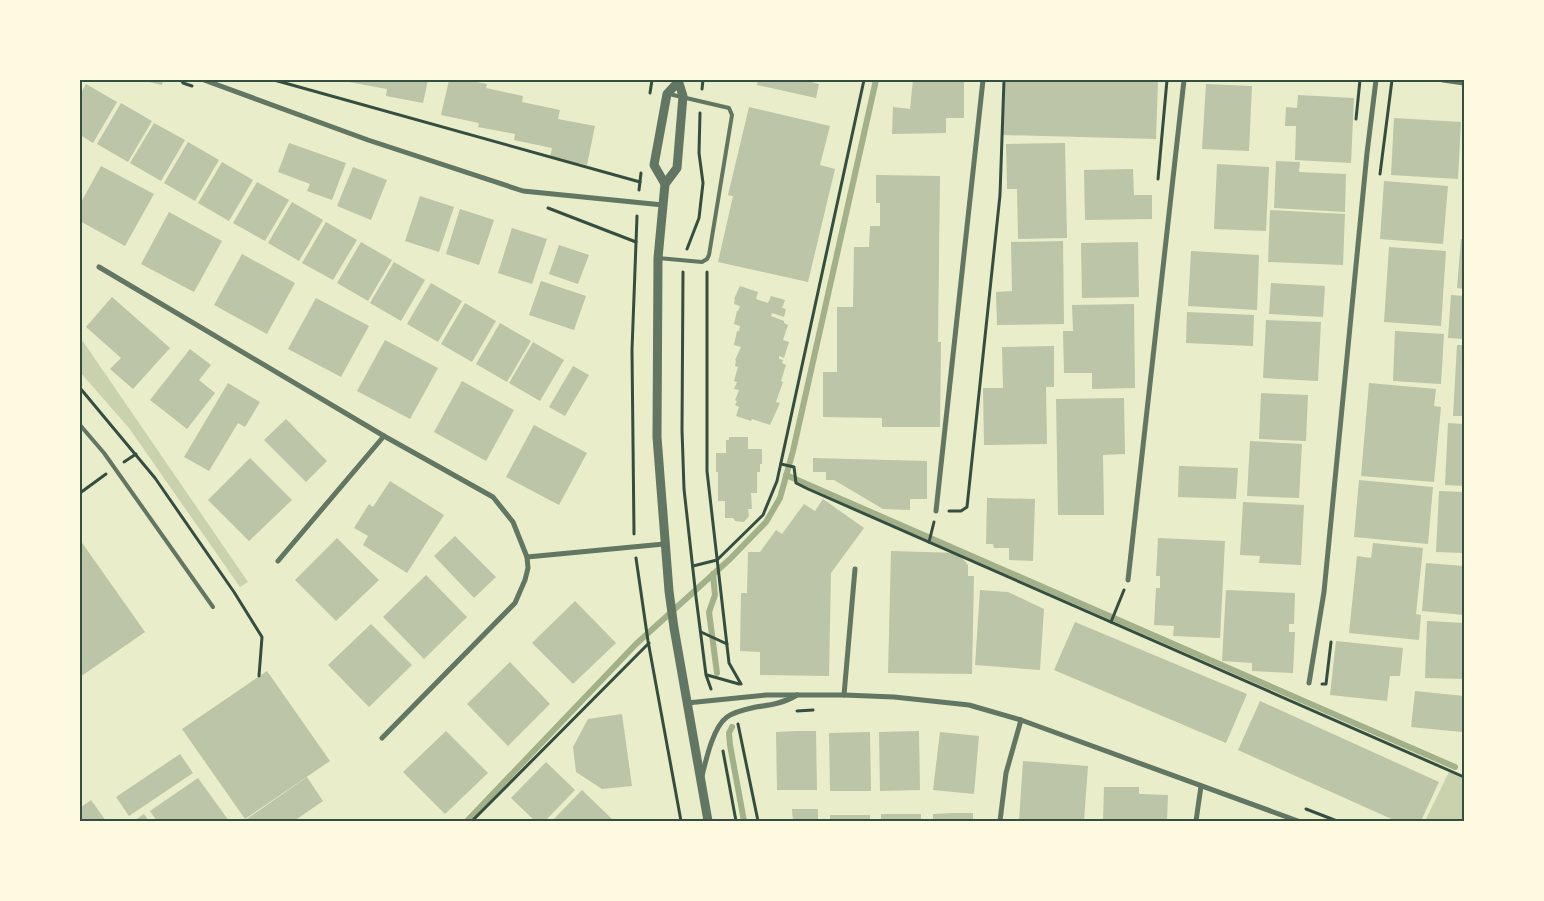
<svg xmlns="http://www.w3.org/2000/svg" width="1544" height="901" viewBox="0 0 1544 901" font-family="Roboto,sans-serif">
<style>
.green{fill:#cad2ad}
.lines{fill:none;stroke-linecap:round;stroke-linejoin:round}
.stream{stroke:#a3b18a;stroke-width:6}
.building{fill:#bcc5a7}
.path{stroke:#344e41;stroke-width:3}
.service{stroke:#617663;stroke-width:4}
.minor{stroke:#617663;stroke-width:5}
.tertiary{stroke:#617663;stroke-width:9}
.neatline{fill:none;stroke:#344e41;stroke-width:2}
</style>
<rect width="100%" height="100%" fill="#e9edc9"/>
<g class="green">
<polygon points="80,337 248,582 240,587 129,428 80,372"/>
<polygon points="1449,772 1464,777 1464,821 1425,821"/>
</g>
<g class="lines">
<g class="stream">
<polyline points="786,475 1455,767"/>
<polyline points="713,574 715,595 709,612 717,673"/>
<polyline points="732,727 729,733 730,745 744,821"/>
<polyline points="467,821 636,644 730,559 766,522 780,498 793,451 876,80"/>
</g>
</g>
<g class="building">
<polygon points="141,80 163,80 162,85"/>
<polygon points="350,80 428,80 423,103 386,96 387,89 349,82"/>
<polygon points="449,80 466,80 487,84 486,88 523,96 522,102 560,110 558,119 595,126 587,165 550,157 552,148 514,140 515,134 478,127 479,123 441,115"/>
<polygon points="758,80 803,80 819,84 816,98 757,85"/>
<polygon points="913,80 964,80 964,118 946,118 946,133 892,134 893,107 910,109"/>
<polygon points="1005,80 1158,80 1156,139 1003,135"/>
<polygon points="86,84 117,102 93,143 80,135 80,95"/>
<polygon points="1206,84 1252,86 1249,151 1202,149"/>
<polygon points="1298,95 1354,98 1351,163 1295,160 1296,126 1285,126 1286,107 1297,108"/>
<polygon points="121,103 152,121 128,162 97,144"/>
<polygon points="749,107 830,126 820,165 835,169 808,282 718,262 733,196 728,195"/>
<polygon points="1394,118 1461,122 1458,179 1391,175"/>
<polygon points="154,123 185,140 161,181 130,163"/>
<polygon points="188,142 219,160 195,201 164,183"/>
<polygon points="289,143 346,163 332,200 307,191 310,184 278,172"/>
<polygon points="1065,143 1067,238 1018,239 1017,189 1007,189 1006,144"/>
<polygon points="1276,161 1300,162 1299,172 1346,174 1345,212 1274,208"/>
<polygon points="222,162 253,180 229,221 198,203"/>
<polygon points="1217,164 1269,167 1266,231 1214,229"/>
<polygon points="101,166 154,194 125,246 80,221 80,204"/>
<polygon points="353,167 387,180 371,220 337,206"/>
<polygon points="1133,169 1134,195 1152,195 1152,219 1085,220 1084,170"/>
<polygon points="876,175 940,176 938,342 941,342 940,427 882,427 882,418 823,417 823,372 837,372 837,307 853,307 854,247 869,247 870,226 880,226 880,203 876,203"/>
<polygon points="1384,181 1448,186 1443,244 1380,239"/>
<polygon points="257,182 289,200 265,241 233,223"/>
<polygon points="420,196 454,207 439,252 405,241"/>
<polygon points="292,202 323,220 299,261 268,243"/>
<polygon points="460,209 494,220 479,265 446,254"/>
<polygon points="1270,210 1345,214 1343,265 1268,262"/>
<polygon points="169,212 222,241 194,292 141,264"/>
<polygon points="326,222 357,240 333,280 302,263"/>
<polygon points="512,228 547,239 532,284 498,273"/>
<polygon points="1461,239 1464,239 1464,289 1457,288"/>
<polygon points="1063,241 1064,324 997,325 996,292 1012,291 1011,242"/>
<polygon points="361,242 392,260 368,301 337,283"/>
<polygon points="1138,242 1139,297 1082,298 1081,243"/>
<polygon points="559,245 589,255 578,284 549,274"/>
<polygon points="1389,247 1446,251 1441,326 1384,322"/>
<polygon points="1191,251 1259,255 1257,310 1188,306"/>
<polygon points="242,254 295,283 267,334 214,305"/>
<polygon points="394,262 425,280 401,321 370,303"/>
<polygon points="541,281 586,296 574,330 529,315"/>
<polygon points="431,283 462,301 438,342 407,324"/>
<polygon points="1271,283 1325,286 1323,317 1269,314"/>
<polygon points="740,286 758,292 756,299 768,303 771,296 785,300 782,308 786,309 784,317 772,313 771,316 784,321 784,323 788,325 783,340 789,342 784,358 779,356 779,359 783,360 782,363 786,365 781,381 783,382 776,402 780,403 770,425 752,419 751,421 736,416 739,407 735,405 737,401 735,400 739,390 734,389 737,382 734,381 738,367 735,366 736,361 735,360 741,347 734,345 737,331 739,331 740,326 734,324 737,311 738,311 740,306 734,304 735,299 734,299"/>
<polygon points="1451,295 1464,296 1464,339 1448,338"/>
<polygon points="112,297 170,348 133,389 110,369 121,358 86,327"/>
<polygon points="316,298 369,326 341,377 288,349"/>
<polygon points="465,303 496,321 472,362 441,344"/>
<polygon points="1134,304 1135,388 1092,389 1092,373 1064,373 1063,331 1073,331 1072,305"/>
<polygon points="1187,312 1254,315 1253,346 1186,343"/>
<polygon points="1266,320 1321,322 1318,381 1263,378"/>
<polygon points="500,323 531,341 507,382 476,364"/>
<polygon points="1395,331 1444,334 1441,384 1393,381"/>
<polygon points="385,340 438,368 410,419 357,391"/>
<polygon points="533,342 564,360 540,401 509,383"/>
<polygon points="1457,345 1464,345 1464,416 1453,416"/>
<polygon points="1054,346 1054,387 1046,387 1047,444 984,445 983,388 1003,388 1002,347"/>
<polygon points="190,349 211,365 199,380 215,393 187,429 150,400"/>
<polygon points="573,366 589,375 565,416 549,407"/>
<polygon points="462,381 514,410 486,461 434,432"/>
<polygon points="228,383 260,402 245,427 238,423 209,471 184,457"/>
<polygon points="1369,383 1436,389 1434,406 1441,407 1434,482 1361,476"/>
<polygon points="1261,393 1308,395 1306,441 1259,439"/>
<polygon points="1124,398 1125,454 1103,455 1104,515 1058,515 1056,399"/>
<polygon points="286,419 327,461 306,482 264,440"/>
<polygon points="1448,423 1464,424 1464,486 1445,485"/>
<polygon points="534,425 587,453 559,505 506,477"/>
<polygon points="729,437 748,437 748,449 762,449 762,464 760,464 760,472 757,472 757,493 751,493 752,509 748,509 749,516 744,522 735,521 733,518 725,518 725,501 718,501 718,472 716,472 716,453 726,453 726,440 729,440"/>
<polygon points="1250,441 1302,444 1299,498 1247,496"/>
<polygon points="250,458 292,500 249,541 208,500"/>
<polygon points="813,458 927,461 927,499 910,499 910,510 883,509 834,480 826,480 826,472 813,472"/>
<polygon points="1179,466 1238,468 1236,499 1178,497"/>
<polygon points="1359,480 1433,487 1428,544 1354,537"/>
<polygon points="390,481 444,515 407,573 363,545 368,536 354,528 369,504 373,507"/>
<polygon points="1439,491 1464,492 1464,553 1436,552"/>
<polygon points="987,498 1035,499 1033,561 1009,560 1009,548 994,548 993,544 986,544"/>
<polygon points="823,499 864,528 831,573 829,676 760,675 760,652 740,651 741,593 747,593 748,552 760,552 776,530 782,534 804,504 815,511"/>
<polygon points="1243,502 1304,505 1301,565 1259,563 1260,556 1240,555"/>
<polygon points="455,536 496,577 474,598 434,556"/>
<polygon points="337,538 379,580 336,621 295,580"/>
<polygon points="1158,538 1225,541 1220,638 1173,636 1174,626 1154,625 1156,588 1160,588 1160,576 1156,576"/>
<polygon points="80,540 145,632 80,677"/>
<polygon points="1373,543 1423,548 1416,614 1421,615 1419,640 1349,633 1357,556 1371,558"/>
<polygon points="891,551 958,553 968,565 968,576 974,576 972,674 888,673"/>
<polygon points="1426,563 1464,566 1464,615 1422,611"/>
<polygon points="426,575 467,617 424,659 383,617"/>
<polygon points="980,590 1008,592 1044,609 1040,670 975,665"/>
<polygon points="1226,590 1295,593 1294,624 1289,624 1289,632 1295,632 1293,673 1252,671 1252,663 1222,661"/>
<polygon points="575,601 616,643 573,684 532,643"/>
<polygon points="1427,621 1464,623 1464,679 1425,678"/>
<polygon points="1075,622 1247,694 1226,743 1054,670"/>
<polygon points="371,624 412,665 369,707 328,665"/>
<polygon points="1336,641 1403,648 1400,676 1390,676 1387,701 1330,695"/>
<polygon points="510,662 550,704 508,746 467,704"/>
<polygon points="267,671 330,761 245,819 182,729"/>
<polygon points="1415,691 1464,696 1462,732 1411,727"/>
<polygon points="1260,701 1439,782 1421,821 1396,821 1238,750"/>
<polygon points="622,714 632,786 602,789 576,772 573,747 588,719"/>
<polygon points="446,731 488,773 445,814 403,772"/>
<polygon points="796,731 816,731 817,790 777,790 776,732"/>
<polygon points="919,731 920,790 880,791 879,732"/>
<polygon points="870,732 871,791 830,791 829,733"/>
<polygon points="940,732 979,736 974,794 933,790"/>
<polygon points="180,754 193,773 129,816 116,797"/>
<polygon points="1023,761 1088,766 1084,821 1019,821"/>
<polygon points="546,762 575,790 545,821 535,821 511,798"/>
<polygon points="307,777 323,801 294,821 244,821"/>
<polygon points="198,778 229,821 157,821 150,811"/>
<polygon points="1104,787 1139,787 1139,794 1168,795 1167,821 1103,821"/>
<polygon points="582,790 614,821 552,821"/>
<polygon points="91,800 106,821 80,821 80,808"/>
<polygon points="792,809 818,809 818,821 793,821"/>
<polygon points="952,813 973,813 973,821 933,821 933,814"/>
<polygon points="144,814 149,821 134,821"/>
<rect x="881" y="814" width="40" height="7"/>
<rect x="830" y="815" width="40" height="6"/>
</g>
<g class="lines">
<g class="path">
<polyline points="181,80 183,83 192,86"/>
<polyline points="274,80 640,182"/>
<polyline points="702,89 703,80"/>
<polyline points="650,93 652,80"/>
<polyline points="1356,119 1360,80"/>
<polyline points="1380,174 1392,80"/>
<polyline points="1158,179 1167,80"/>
<polyline points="639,190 641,173"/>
<polyline points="548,208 636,242"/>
<polyline points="687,249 699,218 703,183 699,153 700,113"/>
<polyline points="683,272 682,430 684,489 696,597 706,675 711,689"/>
<polyline points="707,272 707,471 729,663 741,684"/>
<polyline points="80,388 155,478 234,592 262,637 259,676"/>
<polyline points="124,462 136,454"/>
<polyline points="781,464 794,467 796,483 808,489 1464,777"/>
<polyline points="80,493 106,474"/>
<polyline points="949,511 961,511 967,507 1000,195 1004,80"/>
<polyline points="634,534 632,350 637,216"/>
<polyline points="929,542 934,522"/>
<polyline points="636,558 648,641 681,821"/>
<polyline points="693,566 717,560 763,515 777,481 864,80"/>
<polyline points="1111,622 1124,590"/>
<polyline points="701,632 727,644"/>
<polyline points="707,675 739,684"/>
<polyline points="1322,684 1326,684 1331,642"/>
<polyline points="797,711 813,710"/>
<polyline points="738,724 758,821"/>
<polyline points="723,751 736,821"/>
<polyline points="1306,809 1337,821"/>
<polyline points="472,821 649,643"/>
</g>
<g class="service">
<polyline points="658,258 702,262 707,259 709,255 732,115 729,108 669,94"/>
<polyline points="80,425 104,453 213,607"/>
</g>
<g class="minor">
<polyline points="204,80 368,140 523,191 663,205"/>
<polyline points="1443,80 1464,83"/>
<polyline points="99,267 384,436 493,497 513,522 527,557 528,568 525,580 515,603 382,738"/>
<polyline points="936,511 983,80"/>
<polyline points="527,557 664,544"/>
<polyline points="278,561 384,436"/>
<polyline points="1128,580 1184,80"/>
<polyline points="1309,683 1324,592 1367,153 1376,80"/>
<polyline points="844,695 855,569"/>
<polyline points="687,703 766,695 844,695 894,697 969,705 1021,720 1298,821"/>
<path d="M702 776C706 760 713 727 727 717 735 711 747 709 756 707 771 705 784 703 797 695"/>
<polyline points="1000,821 1006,773 1021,720"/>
<polyline points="1196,821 1201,786"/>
</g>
<g class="tertiary">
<polyline points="678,80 683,96 677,168 665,184 658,258 657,437 669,591 674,628 708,821"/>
<polyline points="665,184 654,165 667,94 678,82"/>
</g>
</g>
<rect width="1544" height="901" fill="none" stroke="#fefae0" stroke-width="162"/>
<rect x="81" y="81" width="1382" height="739" class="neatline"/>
</svg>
